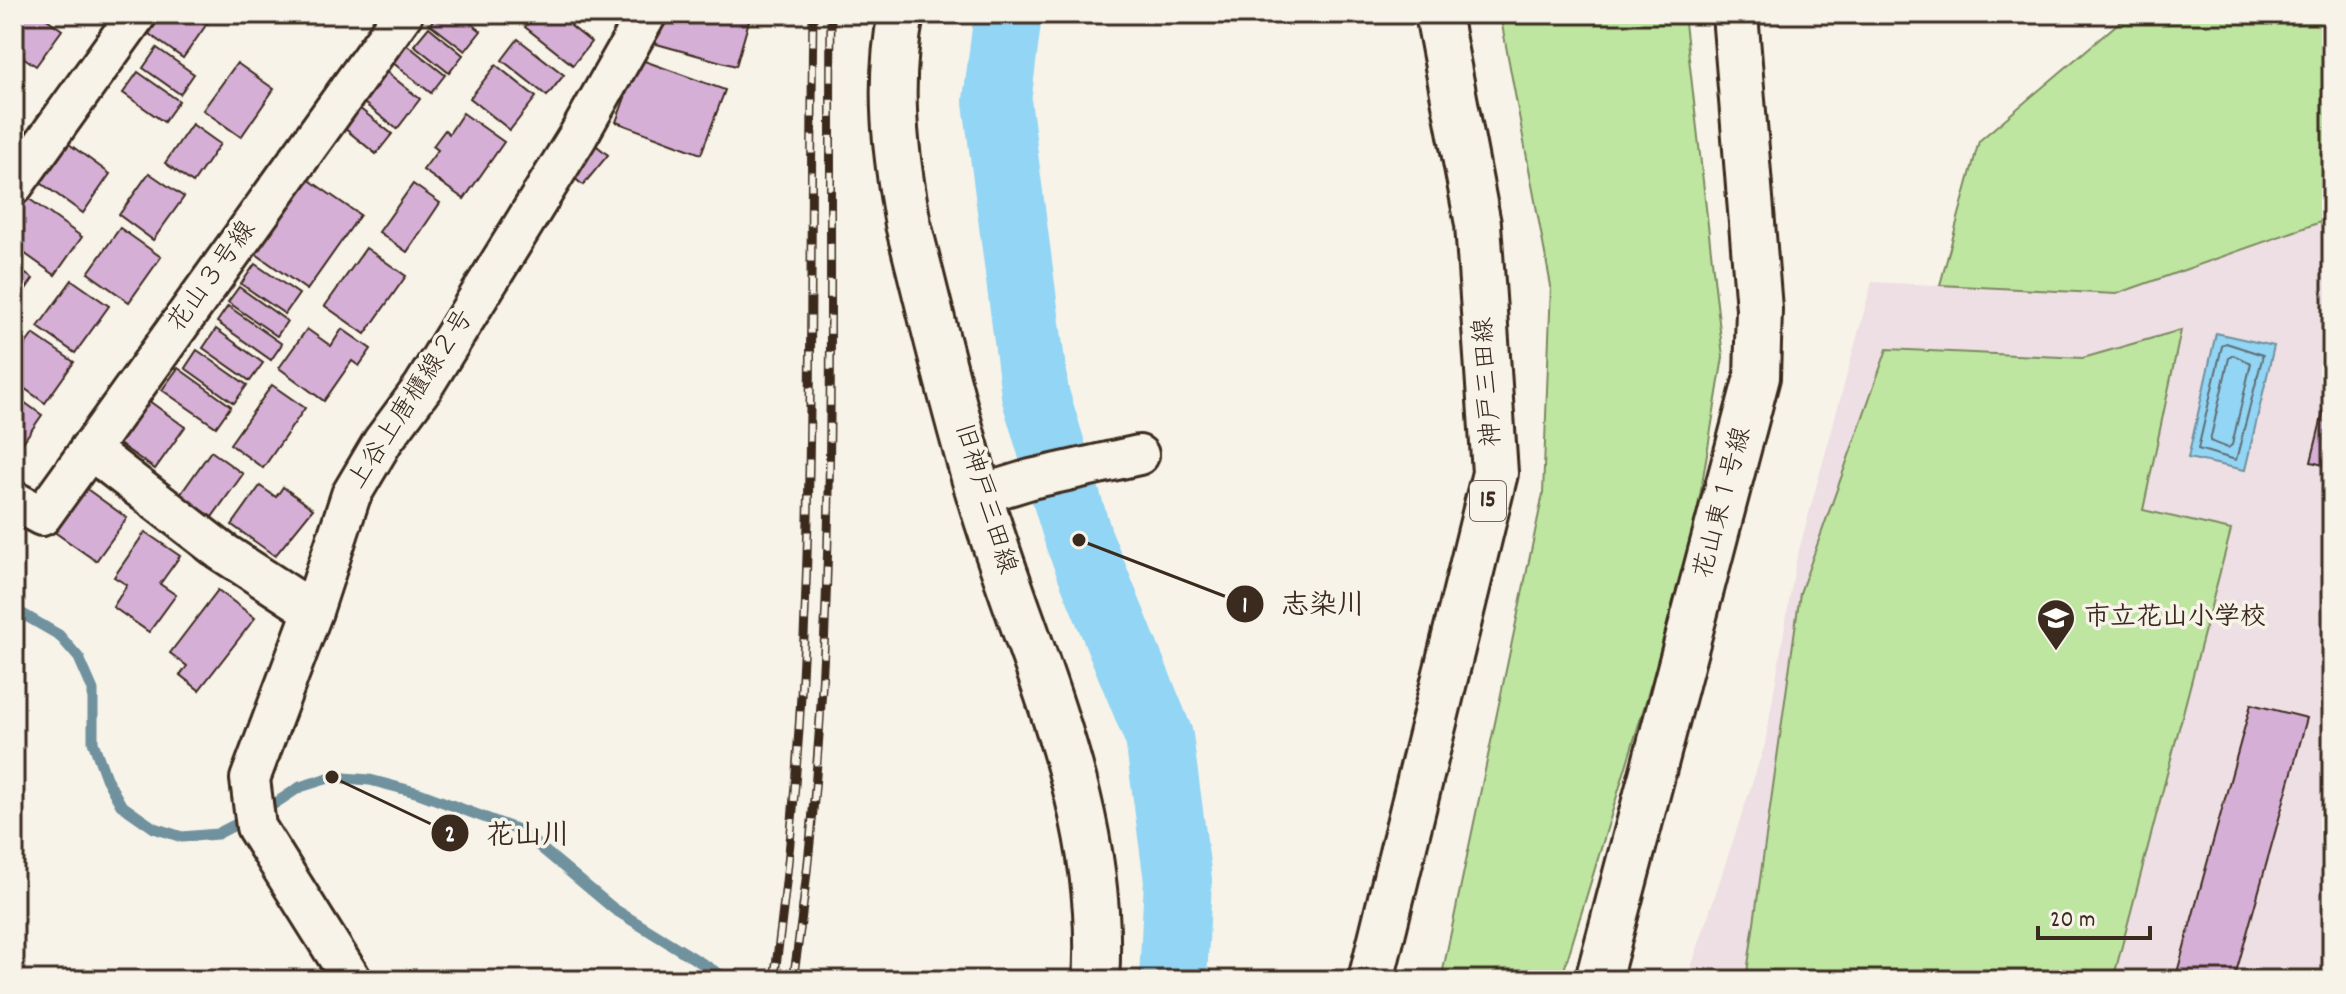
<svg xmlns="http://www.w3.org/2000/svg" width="2346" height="994" viewBox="0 0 2346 994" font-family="Dekko,'Klee One',sans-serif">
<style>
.built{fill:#eddfe3}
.green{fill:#bee6a1;stroke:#7c8860;stroke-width:2}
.water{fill:#92d5f4;stroke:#6f919e;stroke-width:2}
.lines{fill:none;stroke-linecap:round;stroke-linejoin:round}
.shore{stroke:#5e6e74;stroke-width:2}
.stream{stroke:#6f919e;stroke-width:11}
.river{stroke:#92d5f4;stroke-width:68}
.building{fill:#d6afd7;stroke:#3b2a1e;stroke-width:2}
.minor-casing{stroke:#3b2a1e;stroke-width:44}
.tertiary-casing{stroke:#3b2a1e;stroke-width:50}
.primary-casing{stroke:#3b2a1e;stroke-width:50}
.minor{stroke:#f7f3e8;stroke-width:38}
.tertiary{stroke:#f7f3e8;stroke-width:44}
.primary{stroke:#f7f3e8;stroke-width:44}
.rail-casing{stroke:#3b2a1e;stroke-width:9}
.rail{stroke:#f7f3e8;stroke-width:6;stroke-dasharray:18;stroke-linecap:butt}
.labels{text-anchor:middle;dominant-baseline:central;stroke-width:7;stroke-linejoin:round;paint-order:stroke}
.shield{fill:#f7f3e8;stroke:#73665b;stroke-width:2}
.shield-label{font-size:24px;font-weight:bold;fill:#3b2a1e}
.street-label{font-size:26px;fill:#3b2a1e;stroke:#f7f3e8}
.poi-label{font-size:26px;font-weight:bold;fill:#3b2a1e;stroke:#f7f3e8;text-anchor:start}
.leader{fill:none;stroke:#3b2a1e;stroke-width:3}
.callout-dot{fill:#3b2a1e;stroke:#f7f3e8;stroke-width:3}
.mark-label{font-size:24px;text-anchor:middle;font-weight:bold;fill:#fff}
.callout-label{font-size:28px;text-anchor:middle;font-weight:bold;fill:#3b2a1e;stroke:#f7f3e8;stroke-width:7;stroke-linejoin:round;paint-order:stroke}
</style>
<rect width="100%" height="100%" fill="#f7f3e8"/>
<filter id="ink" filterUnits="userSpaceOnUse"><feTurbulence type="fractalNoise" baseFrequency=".0125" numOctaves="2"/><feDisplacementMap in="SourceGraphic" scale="16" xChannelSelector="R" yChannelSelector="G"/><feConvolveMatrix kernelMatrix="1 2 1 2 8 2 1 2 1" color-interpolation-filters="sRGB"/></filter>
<g filter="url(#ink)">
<polygon class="built" points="2328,217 2332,218 2332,980 1687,980 1765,744 1796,561 1872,282 2116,294"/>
<g class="green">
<polygon points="1500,14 1684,14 1723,357 1690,556 1561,980 1441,980 1543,494 1551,286"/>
<polygon points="2129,14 2332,14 2332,218 2116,294 1940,285 1979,141"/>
<polygon points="2181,330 2143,510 2231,530 2113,980 1746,980 1800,593 1887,349 2083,358"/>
</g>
<polygon class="water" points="2216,333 2274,346 2245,470 2188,458"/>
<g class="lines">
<g class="shore">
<polygon points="2226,343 2263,355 2236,460 2198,449 2222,346"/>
<polygon points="2233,355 2251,363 2232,445 2228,448 2210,441 2229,358"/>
</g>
<polyline class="stream" points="14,609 59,635 79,658 93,690 93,742 106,778 121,805 154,828 182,837 217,834 268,808 300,787 332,777 370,780 419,793 521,831 614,909 729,980"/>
<polyline class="river" points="1008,14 997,101 1035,394 1079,540 1159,737 1178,880 1173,980"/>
</g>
<g class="building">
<polygon points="14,14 40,14 62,30 36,66 14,51"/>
<polygon points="163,14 205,14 211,18 183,58 149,34"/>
<polygon points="438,14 459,14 481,31 465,51 430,24"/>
<polygon points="535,14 580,14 571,26 591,42 573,65 525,27"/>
<polygon points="661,14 751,14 736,66 653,43"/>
<polygon points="429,27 463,55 449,73 414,45"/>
<polygon points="518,39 564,75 547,96 502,60"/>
<polygon points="406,44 445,75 431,93 392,62"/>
<polygon points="157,48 194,74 180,94 143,68"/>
<polygon points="639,59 725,90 701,154 616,122"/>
<polygon points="237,63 274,89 241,137 203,110"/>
<polygon points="496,65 536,97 510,130 470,98"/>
<polygon points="384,70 420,99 397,129 360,100"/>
<polygon points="138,72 179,101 164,122 123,93"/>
<polygon points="354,104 392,134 376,154 338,123"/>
<polygon points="463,113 504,142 464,199 423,170 438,150 433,146 445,130 449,134"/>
<polygon points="192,124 220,144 193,183 165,163"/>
<polygon points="592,142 608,155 583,185 567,172"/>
<polygon points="69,144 110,174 83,213 41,183"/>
<polygon points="149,173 184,197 153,240 119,215"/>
<polygon points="302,175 360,215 307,290 249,249"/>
<polygon points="413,184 440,203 407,252 379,232"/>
<polygon points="28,198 82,237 55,275 14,246 14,218"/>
<polygon points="120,228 161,257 129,302 88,273"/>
<polygon points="366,248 406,276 365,334 325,306"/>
<polygon points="255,264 299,294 285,314 241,284"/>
<polygon points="14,266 33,279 14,306"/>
<polygon points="72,280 109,306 75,353 38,327"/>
<polygon points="239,287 287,321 277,336 228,302"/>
<polygon points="228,306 282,344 271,360 217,322"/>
<polygon points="216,329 263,363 250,381 203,348"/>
<polygon points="307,329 331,346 342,329 371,349 359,366 352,361 324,401 279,368"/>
<polygon points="33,334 74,362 45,403 14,381 14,360"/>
<polygon points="197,350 247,385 234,403 185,368"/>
<polygon points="178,368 231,406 216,427 162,390"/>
<polygon points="2332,376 2332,467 2311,462"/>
<polygon points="272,385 305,408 263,468 230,444"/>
<polygon points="14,395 42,415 14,455"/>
<polygon points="145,398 185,427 155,469 115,441"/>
<polygon points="211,451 243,474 212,517 180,495"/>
<polygon points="260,486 276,497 283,487 313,509 275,556 232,525"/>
<polygon points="84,487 127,518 96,561 53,531"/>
<polygon points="145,532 180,556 160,584 176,595 149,632 113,607 127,585 114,577"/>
<polygon points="218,590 255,618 199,690 180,675 187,666 170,653"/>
<polygon points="2251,704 2307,718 2234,980 2175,980"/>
</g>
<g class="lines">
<g class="minor-casing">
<g id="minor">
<polyline points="14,185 137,14"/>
<polyline points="89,449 221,551 313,611"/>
<polyline points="979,495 1031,479 1139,455"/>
<polyline points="14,501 42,516 403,14"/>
<polyline points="352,980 256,827 250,779 313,611 351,495 383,441 423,387 578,136 647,14"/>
</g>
</g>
<g class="tertiary-casing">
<g id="tertiary">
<path d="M901 14C887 85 895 153 908 224 931 314 952 405 979 494 1027 655 1108 808 1096 980"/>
<polyline points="1598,980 1757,377 1759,309 1735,14"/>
</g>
</g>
<g class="primary-casing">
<polyline id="primary" points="1371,980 1495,473 1478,224 1438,14"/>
</g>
<use href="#minor" class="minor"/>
<use href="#tertiary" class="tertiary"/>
<use href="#primary" class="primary"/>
<g class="rail-casing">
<g id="rail">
<path d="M774 980C819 660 808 336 813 14"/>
<path d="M793 980C841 661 828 335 831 14"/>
</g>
</g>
<use href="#rail" class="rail"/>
</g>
</g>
<defs>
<g id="school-pin" transform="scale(2)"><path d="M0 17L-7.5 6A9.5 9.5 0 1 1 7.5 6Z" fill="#3b2a1e" stroke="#f7f3e8"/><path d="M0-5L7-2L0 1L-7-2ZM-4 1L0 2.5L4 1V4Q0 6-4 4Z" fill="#fff"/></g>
</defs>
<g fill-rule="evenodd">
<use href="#school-pin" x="2056" y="618"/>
</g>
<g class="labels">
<rect class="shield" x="1470" y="481" width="36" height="40" rx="6"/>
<g class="shield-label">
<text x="1488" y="501">15</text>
</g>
<g class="street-label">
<text transform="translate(213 277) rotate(-54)">花山３号線</text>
<text transform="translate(1489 382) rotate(-94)">神戸三田線</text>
<text transform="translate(412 400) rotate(-57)">上谷上唐櫃線２号</text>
<text transform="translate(984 499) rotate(73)">旧神戸三田線</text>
<text transform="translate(1724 503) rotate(-75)">花山東１号線</text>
</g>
<g class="poi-label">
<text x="2084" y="618">市立花山小学校</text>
</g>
</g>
<path class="leader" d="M1079 540L1245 604M332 777L450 833"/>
<g class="callout-dot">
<circle cx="1079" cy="540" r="8"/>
<circle cx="332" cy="777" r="8"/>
<circle cx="1245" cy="604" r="20"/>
<circle cx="450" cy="833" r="20"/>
</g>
<g class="mark-label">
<text x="1245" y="612">1</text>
<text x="450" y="841">2</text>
</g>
<g class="callout-label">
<text x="1323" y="613">志染川</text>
<text x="528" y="843">花山川</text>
</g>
<rect width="2346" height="994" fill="none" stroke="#f7f3e8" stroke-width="48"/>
<rect x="24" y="24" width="2298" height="946" fill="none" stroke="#3b2a1e" stroke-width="3" filter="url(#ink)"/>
<path d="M2038 926v12h112v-12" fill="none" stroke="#3b2a1e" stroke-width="4"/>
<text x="2050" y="926" font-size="24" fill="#3b2a1e" stroke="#f7f3e8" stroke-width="6" paint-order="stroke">20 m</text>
</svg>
